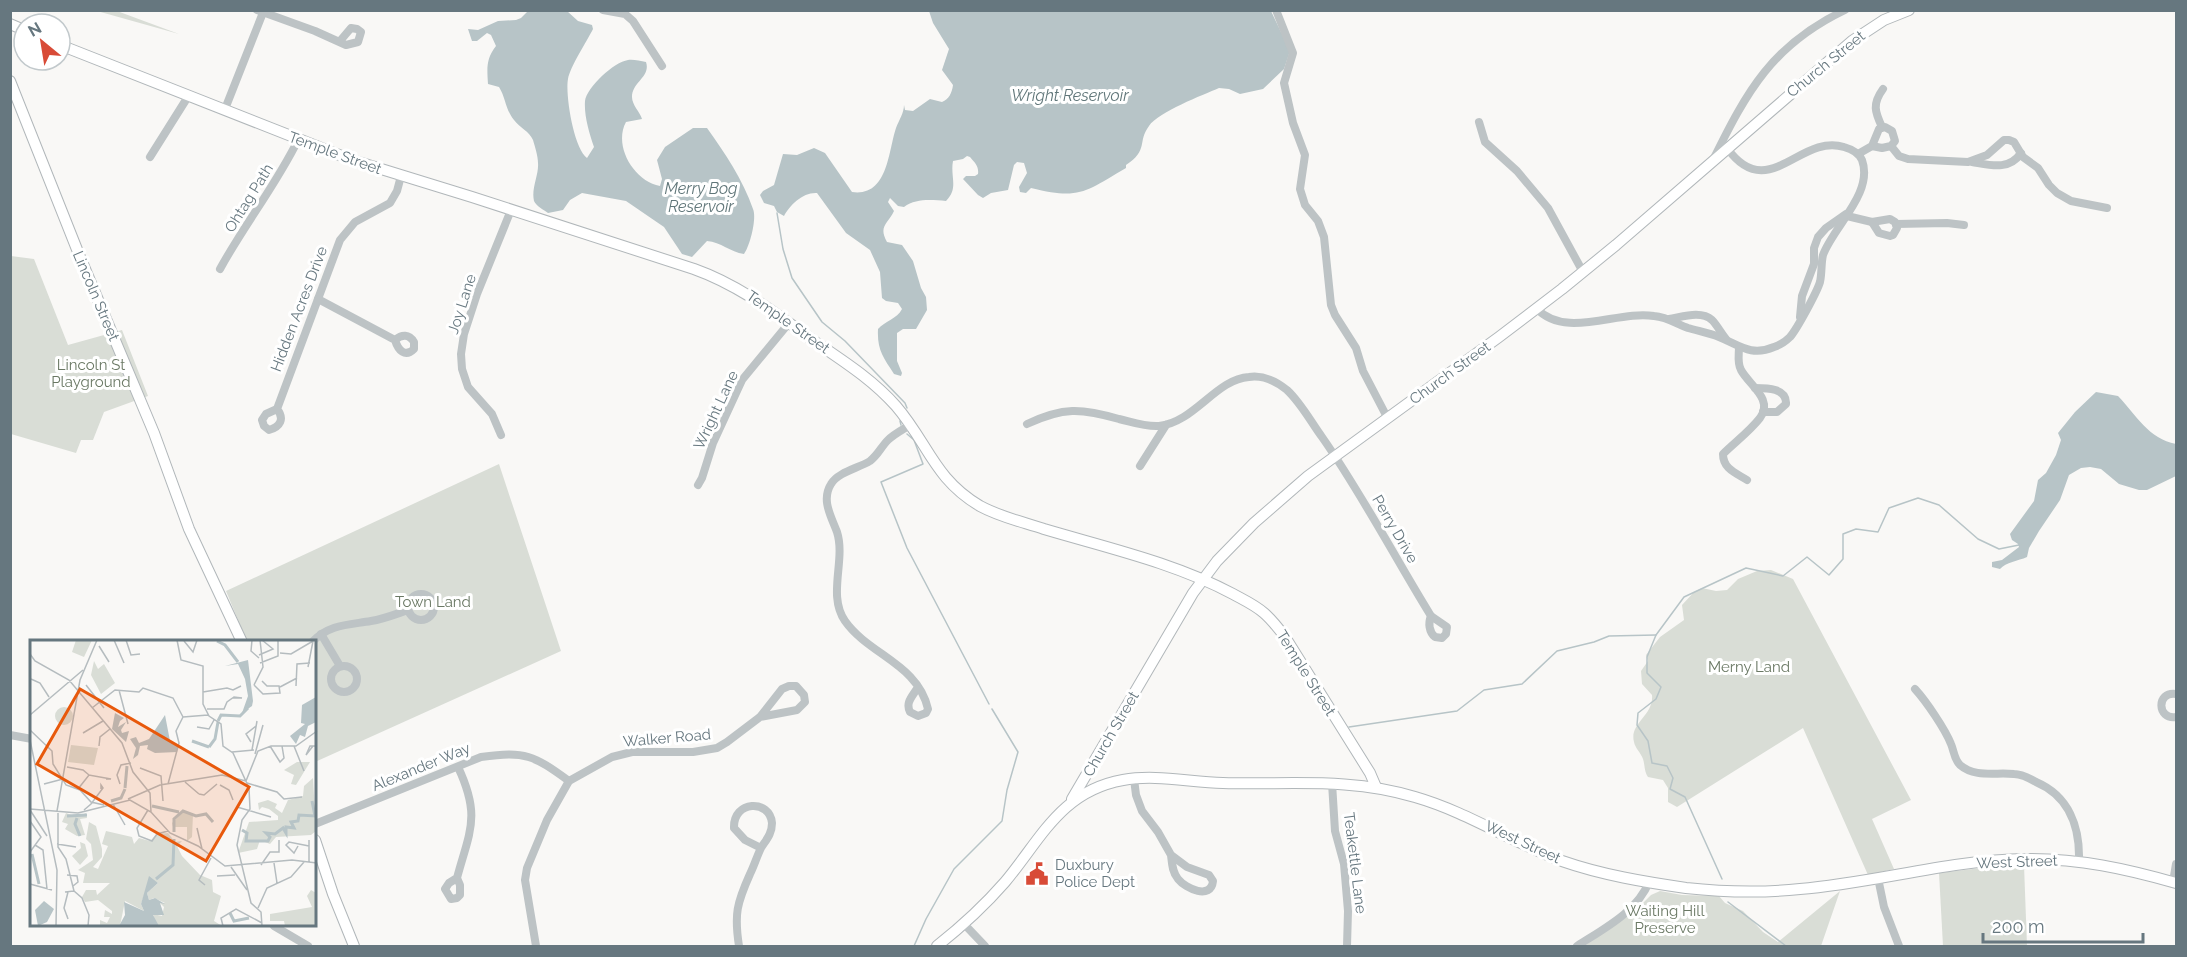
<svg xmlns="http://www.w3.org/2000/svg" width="2187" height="957" viewBox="0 0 2187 957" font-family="Raleway,sans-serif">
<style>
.green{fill:#d9ddd6}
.water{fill:#b7c4c7}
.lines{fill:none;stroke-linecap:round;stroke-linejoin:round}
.stream{stroke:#b7c4c7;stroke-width:1.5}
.major-casing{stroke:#b1b7ba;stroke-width:12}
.minor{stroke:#bdc3c5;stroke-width:8}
.major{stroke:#fff;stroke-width:10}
.labels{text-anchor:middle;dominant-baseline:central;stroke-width:6;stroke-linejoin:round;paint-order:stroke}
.street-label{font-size:15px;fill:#66777f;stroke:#fff}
.park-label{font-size:15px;fill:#6a7864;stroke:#fff}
.poi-label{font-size:15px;fill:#66777f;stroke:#fff;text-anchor:start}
.water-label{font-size:16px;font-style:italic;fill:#607679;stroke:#fff}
.inset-river{fill:none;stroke:#b7c4c7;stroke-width:3}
.inset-road{fill:none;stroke:#b5bcbf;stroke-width:1.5}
.view{fill:#e8590c;fill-opacity:0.15;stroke:#e8590c;stroke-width:3}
.inset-edge{fill:none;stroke:#66777f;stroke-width:3}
</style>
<rect width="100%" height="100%" fill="#f9f8f6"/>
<g class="green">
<polygon points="97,11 117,11 179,34"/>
<polygon points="11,256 34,259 68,345 122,330 148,396 104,412 93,440 81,440 76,453 11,434"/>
<polygon points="499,464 561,651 315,762 315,642 247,642 226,591"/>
<path d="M1771 570 1793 579 1911 800 1872 819 1894 869 1868 875 1803 728 1677 807 1668 802V788L1663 780 1648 777C1644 771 1645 765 1643 759 1641 753 1635 748 1634 742 1629 723 1654 716 1652 695L1642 684 1641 671 1648 661 1646 655 1660 637 1684 620 1682 605 1694 592 1702 588 1716 591 1727 590 1738 579 1757 571Z"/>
<polygon points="2024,865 2027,946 1943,946 1939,873 1981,868"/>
<polygon points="1660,891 1682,895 1719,896 1725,903 1743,911 1763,932 1778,942 1840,891 1821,946 1584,946 1634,912 1651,895"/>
</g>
<g class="water">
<path d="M529 10 567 11 578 21 592 25 593 29C587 41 570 67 568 79 565 95 574 149 587 158L594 147C589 132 584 116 585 101 587 87 614 62 628 60 633 59 640 61 646 62 651 77 632 82 632 97 632 105 640 112 642 119L626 122C613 146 634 181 660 186L662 179 657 160 665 147 693 128H707C725 153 743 180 753 209 757 218 750 246 744 254 730 252 721 242 707 241L692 257 682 254 664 227 626 201 582 193 570 200 563 210 548 213C544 210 536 206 534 201 531 188 539 175 538 163 538 156 535 147 533 140 529 131 520 128 514 120 505 109 506 98 499 87L488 84C487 68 486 59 496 46L491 35 487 33 477 41H472L468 29 478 30 498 21 516 20 521 18Z"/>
<path d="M929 11H1271L1290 51 1284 69 1263 89 1240 94 1229 89 1219 88C1203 95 1158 112 1149 126 1137 142 1149 150 1126 165V168C1085 192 1080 200 1031 188L1026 193 1020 192 1019 187 1027 173 1024 163 1017 162 1014 165 1008 190 991 193 983 198 978 195 963 179 966 176H975L978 174C979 166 975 163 970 157L967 156 963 159 953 161C950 177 959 188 946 201 932 200 916 198 904 207L898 206 890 198 888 202 894 211C888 224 878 226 887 242L902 245 913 261 921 288 926 297 927 310 916 329H903L897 333V361L902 373 901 376 894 374C883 357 877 350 878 329 885 321 897 319 902 309L898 303 886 301 882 298 880 272 870 250 846 233 817 193C803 192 790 205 784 216L777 212 774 206 764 203 760 195 763 191 774 185 783 154 797 155 814 148 825 153 852 192C888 197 888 152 896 128 899 120 904 113 904 105L905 110 913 111 930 99 942 102C949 99 952 93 953 85L942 70 949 49 933 23Z"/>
<path d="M2096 392 2118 396C2136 415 2149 439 2176 444V476L2147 490H2139L2119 484 2101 469 2090 467 2081 468 2069 475 2060 500 2039 531 2029 548 2027 557C2018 561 2006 562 2000 569L1992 567V562L2002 560 2019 547 2018 544 2012 540 2010 534 2034 501 2038 480 2046 473 2056 455 2061 440 2058 433 2075 412Z"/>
</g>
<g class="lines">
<g class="stream">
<polyline points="777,213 783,249 792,278 822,322 845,341 905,403 907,408"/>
<polyline points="900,421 901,425"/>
<polyline points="907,434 914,440 923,464 881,482 907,548 989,704"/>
<polyline points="1349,727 1457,711 1484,690 1522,684 1557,651 1594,642 1609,636 1656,635"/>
<polyline points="1722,879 1685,797 1670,789 1673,778 1667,766 1652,763 1648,741 1637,725 1638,713 1656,699 1661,687 1647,673 1647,657 1656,635 1684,597 1746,568 1783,576 1807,557 1829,575 1843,559 1843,534 1856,529 1878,532 1889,508 1918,498 1939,505 1978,539 1999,549 2019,545"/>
<polyline points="1728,902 1786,946"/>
<polyline points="914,946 926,919 954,869 1002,821 1007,790 1018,752 992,709"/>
</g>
<g class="major-casing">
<g id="major">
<polyline points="10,24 24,30"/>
<path d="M60 45 352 160 472 197 694 269C739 285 775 313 814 341 843 361 872 379 896 406 928 443 934 479 980 506 1000 517 1023 522 1044 529 1108 548 1175 563 1233 594 1244 600 1255 605 1264 613 1272 620 1279 629 1285 637L1370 773 1376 787"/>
<polyline points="10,81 80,257 154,433 189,529 242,642"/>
<polyline points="1072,799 1193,593 1217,561 1254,523 1308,476 1499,337 1562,289 1616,245 1852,41 1884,20 1909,10"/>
<polyline points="315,840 333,894 354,946"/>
<path d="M937 946C961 927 985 905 1005 882 1041 839 1061 791 1123 780 1155 774 1189 782 1223 783 1289 785 1350 777 1415 797 1467 812 1512 842 1562 861 1602 875 1645 882 1686 888 1723 892 1763 893 1800 889 1875 883 1949 860 2025 859 2078 858 2127 869 2176 883"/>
</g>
</g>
<g class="minor">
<polyline points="257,10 315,31 346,45 358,42 361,32 357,29 351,28 340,41"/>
<polyline points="603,10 625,14 633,21 662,66"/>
<polyline points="1276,10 1293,53 1284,83 1293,123 1305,155 1300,189 1305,205 1318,221 1324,237 1331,305 1335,315 1356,348 1363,371 1388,419"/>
<polyline points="225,109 264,10"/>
<polyline points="1479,122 1485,142 1517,171 1548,208 1583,272"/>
<path d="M1882 127C1875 112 1872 104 1883 89"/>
<polyline points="1891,146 1899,156 1908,159 1968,162 1987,155 2004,140 2009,140 2014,142 2023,157 2038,168 2049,185 2057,193 2071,201 2107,208"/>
<polyline points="1858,154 1872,146 1882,148 1891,146 1895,141 1892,131 1885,127 1879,129 1872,146"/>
<polyline points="150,157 189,95"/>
<path d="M1713 160C1747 91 1772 45 1845 10"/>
<path d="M1972 162C1990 165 2009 171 2021 153"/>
<polyline points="1847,216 1872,222"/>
<polygon points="1890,219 1895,222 1897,228 1893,235 1890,236 1879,233 1872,222"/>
<polyline points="1896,224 1947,223 1964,225"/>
<path d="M220 269C244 225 276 185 298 140"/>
<path d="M318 299 395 340C402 334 409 334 414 342V349C405 358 398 350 395 340"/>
<path d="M1536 308C1566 340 1617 310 1654 316 1667 317 1677 324 1688 328 1698 331 1709 333 1719 337 1739 345 1751 357 1774 347 1780 345 1786 341 1790 337 1797 329 1817 292 1820 282 1822 273 1821 263 1823 255 1833 227 1874 193 1862 160 1859 153 1851 149 1844 147 1800 133 1768 205 1727 148"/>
<polyline points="1800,317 1802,296 1814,264 1814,248 1818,237 1826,228 1846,214"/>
<path d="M1669 319C1682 317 1701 310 1712 320 1717 325 1721 333 1726 339"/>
<path d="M1739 347C1739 355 1737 363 1741 370 1749 385 1774 399 1760 418 1749 432 1735 442 1723 454 1723 469 1736 473 1747 480"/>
<path d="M1755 388C1767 388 1787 388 1786 404L1777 412H1763"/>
<path d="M277 409 266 414 262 420 264 426 269 430C280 427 285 419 277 409L340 240 355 222 390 203 397 191 401 176"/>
<path d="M1027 424C1063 407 1081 408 1119 419 1132 422 1145 427 1159 426 1195 422 1216 379 1249 377 1263 375 1276 381 1287 390 1301 403 1311 422 1322 437 1362 494 1394 556 1431 616"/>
<path d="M910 425C902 430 894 434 888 440 881 447 878 455 870 461 859 468 838 472 831 484 821 500 831 516 837 532 846 560 827 595 845 621 869 655 918 664 928 709L926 713 918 716 910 712C905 702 913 696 918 687"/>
<polyline points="501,435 492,414 468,387 462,369 461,354 464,334 477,294 511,210"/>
<polyline points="1140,466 1166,425"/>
<polyline points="698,485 702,478 713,443 742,380 789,323"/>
<circle cx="421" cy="607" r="13"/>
<path d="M1431 616 1447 627 1446 634 1442 638 1435 637C1429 632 1428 623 1431 616Z"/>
<polyline points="321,634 340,666"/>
<path d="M312 642C330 624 348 625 371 621 384 619 396 614 408 610"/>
<circle cx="344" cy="679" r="13"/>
<path d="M1915 689C1926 701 1945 729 1951 744 1954 751 1954 759 1960 765 1975 778 1996 772 2014 774 2021 774 2029 778 2036 782 2069 796 2080 827 2079 861"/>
<path d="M2176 694C2156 691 2157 720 2176 717"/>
<polyline points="10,735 32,739"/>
<path d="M1134 779 1136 795 1142 811 1158 832 1171 855 1187 867 1209 875 1213 881C1211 900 1186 889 1178 879 1172 872 1172 863 1171 855"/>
<polyline points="1332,783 1335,831 1344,864 1348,911 1347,946"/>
<path d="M315 824 481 757C526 751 533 755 569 781"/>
<path d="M457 878 460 885V895L457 898 451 899 445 889 449 883 457 878C470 830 481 816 458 767"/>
<polyline points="1878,878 1884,907 1899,946"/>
<polyline points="2173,882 2176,864"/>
<polyline points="964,924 985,946"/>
<polyline points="274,926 308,946"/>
<polyline points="536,946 525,880 527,868 547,820 569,781 612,757 632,752 693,752 717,748 727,742 760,717 782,689 789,686 796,686 804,695 805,702 797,710 760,717"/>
<path d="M739 946C734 914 737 903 750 874 754 866 757 856 761 848 766 840 772 834 772 823 770 799 733 800 734 828L745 840 761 848"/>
<path d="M1577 946C1603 929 1637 912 1649 882"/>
</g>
<use href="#major" class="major"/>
</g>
<defs>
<g id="civic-bare" transform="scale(1.8)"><path d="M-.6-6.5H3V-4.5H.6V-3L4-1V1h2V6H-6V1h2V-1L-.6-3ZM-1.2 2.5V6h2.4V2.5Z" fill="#d84b37" stroke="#fff" stroke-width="2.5" paint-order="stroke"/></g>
</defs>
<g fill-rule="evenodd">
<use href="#civic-bare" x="1037" y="874"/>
</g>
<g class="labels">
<g class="street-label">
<text transform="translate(1826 64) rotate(-39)">Church Street</text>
<text transform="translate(335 153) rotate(20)">Temple Street</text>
<text transform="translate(249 198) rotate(-58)">Ohtag Path</text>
<text transform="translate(96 296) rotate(67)">Lincoln Street</text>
<text transform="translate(462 304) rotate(-72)">Joy Lane</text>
<text transform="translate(299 309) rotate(-69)">Hidden Acres Drive</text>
<text transform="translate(788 322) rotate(35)">Temple Street</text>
<text transform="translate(1450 373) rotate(-36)">Church Street</text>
<text transform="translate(716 410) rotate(-65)">Wright Lane</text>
<text transform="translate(1395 529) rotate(60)">Perry Drive</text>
<text transform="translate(1306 673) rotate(58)">Temple Street</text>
<text transform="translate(1111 734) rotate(-60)">Church Street</text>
<text transform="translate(667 738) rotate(-5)">Walker Road</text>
<text transform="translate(421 767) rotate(-22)">Alexander Way</text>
<text transform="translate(1523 842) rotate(25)">West Street</text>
<text transform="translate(2017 862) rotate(-2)">West Street</text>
<text transform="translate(1355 863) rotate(83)">Teakettle Lane</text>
</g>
<g class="park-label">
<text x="91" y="365">Lincoln St<tspan x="91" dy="17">Playground</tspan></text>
<text x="433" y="602">Town Land</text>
<text x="1749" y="667">Merny Land</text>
<text x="1665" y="911">Waiting Hill<tspan x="1665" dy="17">Preserve</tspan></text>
</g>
<g class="poi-label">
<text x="1055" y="865">Duxbury<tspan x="1055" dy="17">Police Dept</tspan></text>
</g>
<g class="water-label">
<text x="1070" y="95">Wright Reservoir</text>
<text x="701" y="188">Merry Bog<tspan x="701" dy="18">Reservoir</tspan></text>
</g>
</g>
<g transform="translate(30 640)">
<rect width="286" height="286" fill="#f9f8f6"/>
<path d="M46 0H62L54 17 42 12ZM64 21 68 29 74 24 85 43 71 54 61 35ZM25 76a9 9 0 1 1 18 0a9 9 0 1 1-18 0ZM41 105 68 108 64 125 38 122ZM267 122H280L266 145 261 144 264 135 254 130ZM283 138 286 191 281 195 246 197 240 204 230 200 227 209 208 213 219 182 248 180V176L239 169 232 167 229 170 228 163 238 160 247 164 245 168 252 173 258 160 273 156 274 146ZM154 171 163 174 162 197 157 201V187H143L142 183ZM36 173 47 177 56 173 57 178 50 179 55 195 47 196 35 189 38 184 32 182ZM59 182 66 186 72 209V217L63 227 68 229 78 206 72 204 76 191 102 197 104 204 109 198 120 201 127 194 138 193 145 202 152 201 147 206 152 216 170 235 182 240 183 252 191 256 184 281 192 286 125 285 123 274 132 276 134 267 130 263H135L124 258 119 260 117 253 128 243 120 239 111 264 114 271 95 261 90 286H70V280L77 283 80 277H74L75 270 82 274V271L68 260 55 262 52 257 56 250H66L67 255 80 243H53L55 233 48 230 63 220 61 204 56 199ZM50 202 55 204 58 216 50 225 42 216 51 208ZM281 250 286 253V286H255L254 281H240V274L282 267 277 256Z" fill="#d9ddd6"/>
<path d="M218 20 223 61 222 66 212 73 218 56 215 39 208 24 195 26ZM286 57V82L278 86 275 97 270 95 266 104 260 96 275 84 271 83 272 65ZM85 73 94 78 90 81 88 87 96 82 91 90 92 93 99 91 96 102 82 89ZM135 75 140 101 148 105 147 112 125 113 117 109 118 105 110 106 108 115 103 119 106 108 100 99 106 97 109 103 119 99ZM119 236 128 243 117 253 119 260 125 258 135 264 130 263 134 275H123L129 286H89L95 275 94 262 114 271 111 264ZM14 261 24 269 17 282 8 286 5 270Z" fill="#b7c4c7"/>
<path class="inset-river" d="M187 1 195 5 208 22M188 81 191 75 210 76 218 68M162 101 179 107M179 107 185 99 188 82M95 148 97 126M81 161 91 158 95 149M122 166 149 172M37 176 57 175M47 178 45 184 50 196M212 190 217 193 216 201H238L240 197 236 193 245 194 253 188 256 193V187L264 188 261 182 268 181 269 175 285 176 282 161M144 192V179L153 171 166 176 176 174 183 182M2 214 9 244M126 239 143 225 144 199M200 273 204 281 219 278"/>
<path class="inset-road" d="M84 0 94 23M96 0 101 15 110 14M147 0 151 20 173 26V64L179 76 191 84 193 106 203 113 219 148 220 169 212 180 207 205 221 263 231 272 232 286M222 0 221 11 229 18M154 1 163 12 167 0M69 6 79 22M250 13 261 14 283 1M0 14 5 21 39 40 92 103 103 132 120 153 121 172M229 15 243 9 232 0M230 23 248 16V0M278 27 283 1M1 39 10 43 19 57M56 45 74 68M224 45 233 54 250 53 249 46H237L232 41M224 45 233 27 230 0M266 46 267 24 280 23M250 47 267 38M89 50 98 84M173 52 197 48 203 50 211 46M62 68 85 50 109 52 113 48 143 58 153 77M177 69H194L197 62 204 57 212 58H203M0 75 53 30M153 77 178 75M167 87 179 89 184 80M0 90 22 111 23 124 36 145 50 150 61 162 74 165M53 93 73 81M0 100 27 230 26 286M221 102 216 94 226 86M69 106 70 97 80 89M240 106 250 122 254 118 252 106M264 106 274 131M283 106 276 115 280 106H287M222 110 227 81M202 112 224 110M225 114 233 85M37 127 53 130 59 135M110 128 131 136 133 161M216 141 228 111 241 106H266L287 91M155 142 169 154M217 143 247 152 254 159 272 157M14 144 33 139M90 144 87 135 91 125 101 123M138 144 149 103 146 91 153 77M190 145 199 150 203 160M48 149 59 135 81 139H76M169 154 174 155 187 144M98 159 130 145 192 135 216 141M83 164 95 185M207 167 241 177M0 169 48 173 100 160 121 172 140 193 168 206 195 226 262 220 287 223M0 170 17 196M54 170 61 164 73 148 71 145V149M118 170 107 188 109 196 122 201 127 194 138 191M27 171 50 40 67 0M28 173V207L36 219 44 251M0 181 11 197 0 212M167 188 172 209M27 204 46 207M5 205 13 210 17 249M268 206 264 213 256 205 259 202 279 206M279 222V200M244 223 247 243M231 225 240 212H249V200V205M201 227 217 250M37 235 47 236 48 242 43 246M187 236 205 235M0 244 22 250M175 245 169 240 181 218M35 252 44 251 52 258 59 275 58 286M228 268 237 248 261 237 274 222M37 276 38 279 34 268 38 252M193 286 191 278 206 269 232 283"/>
<path class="view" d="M50 49 219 147 176 221 7 124Z"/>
<rect width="286" height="286" class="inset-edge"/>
</g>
<rect width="2187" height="957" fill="none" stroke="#66777f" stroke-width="24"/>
<g transform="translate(42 42) rotate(330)"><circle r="28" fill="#ffffff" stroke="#c2c9cc" stroke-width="1.5"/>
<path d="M0-4.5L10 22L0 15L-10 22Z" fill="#d84b37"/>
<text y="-9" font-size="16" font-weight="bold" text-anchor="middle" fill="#66777f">N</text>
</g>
<path d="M1983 933v9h160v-9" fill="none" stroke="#66777f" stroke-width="3"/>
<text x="1992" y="933" font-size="18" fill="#66777f" stroke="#ffffff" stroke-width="4.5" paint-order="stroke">200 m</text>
</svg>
